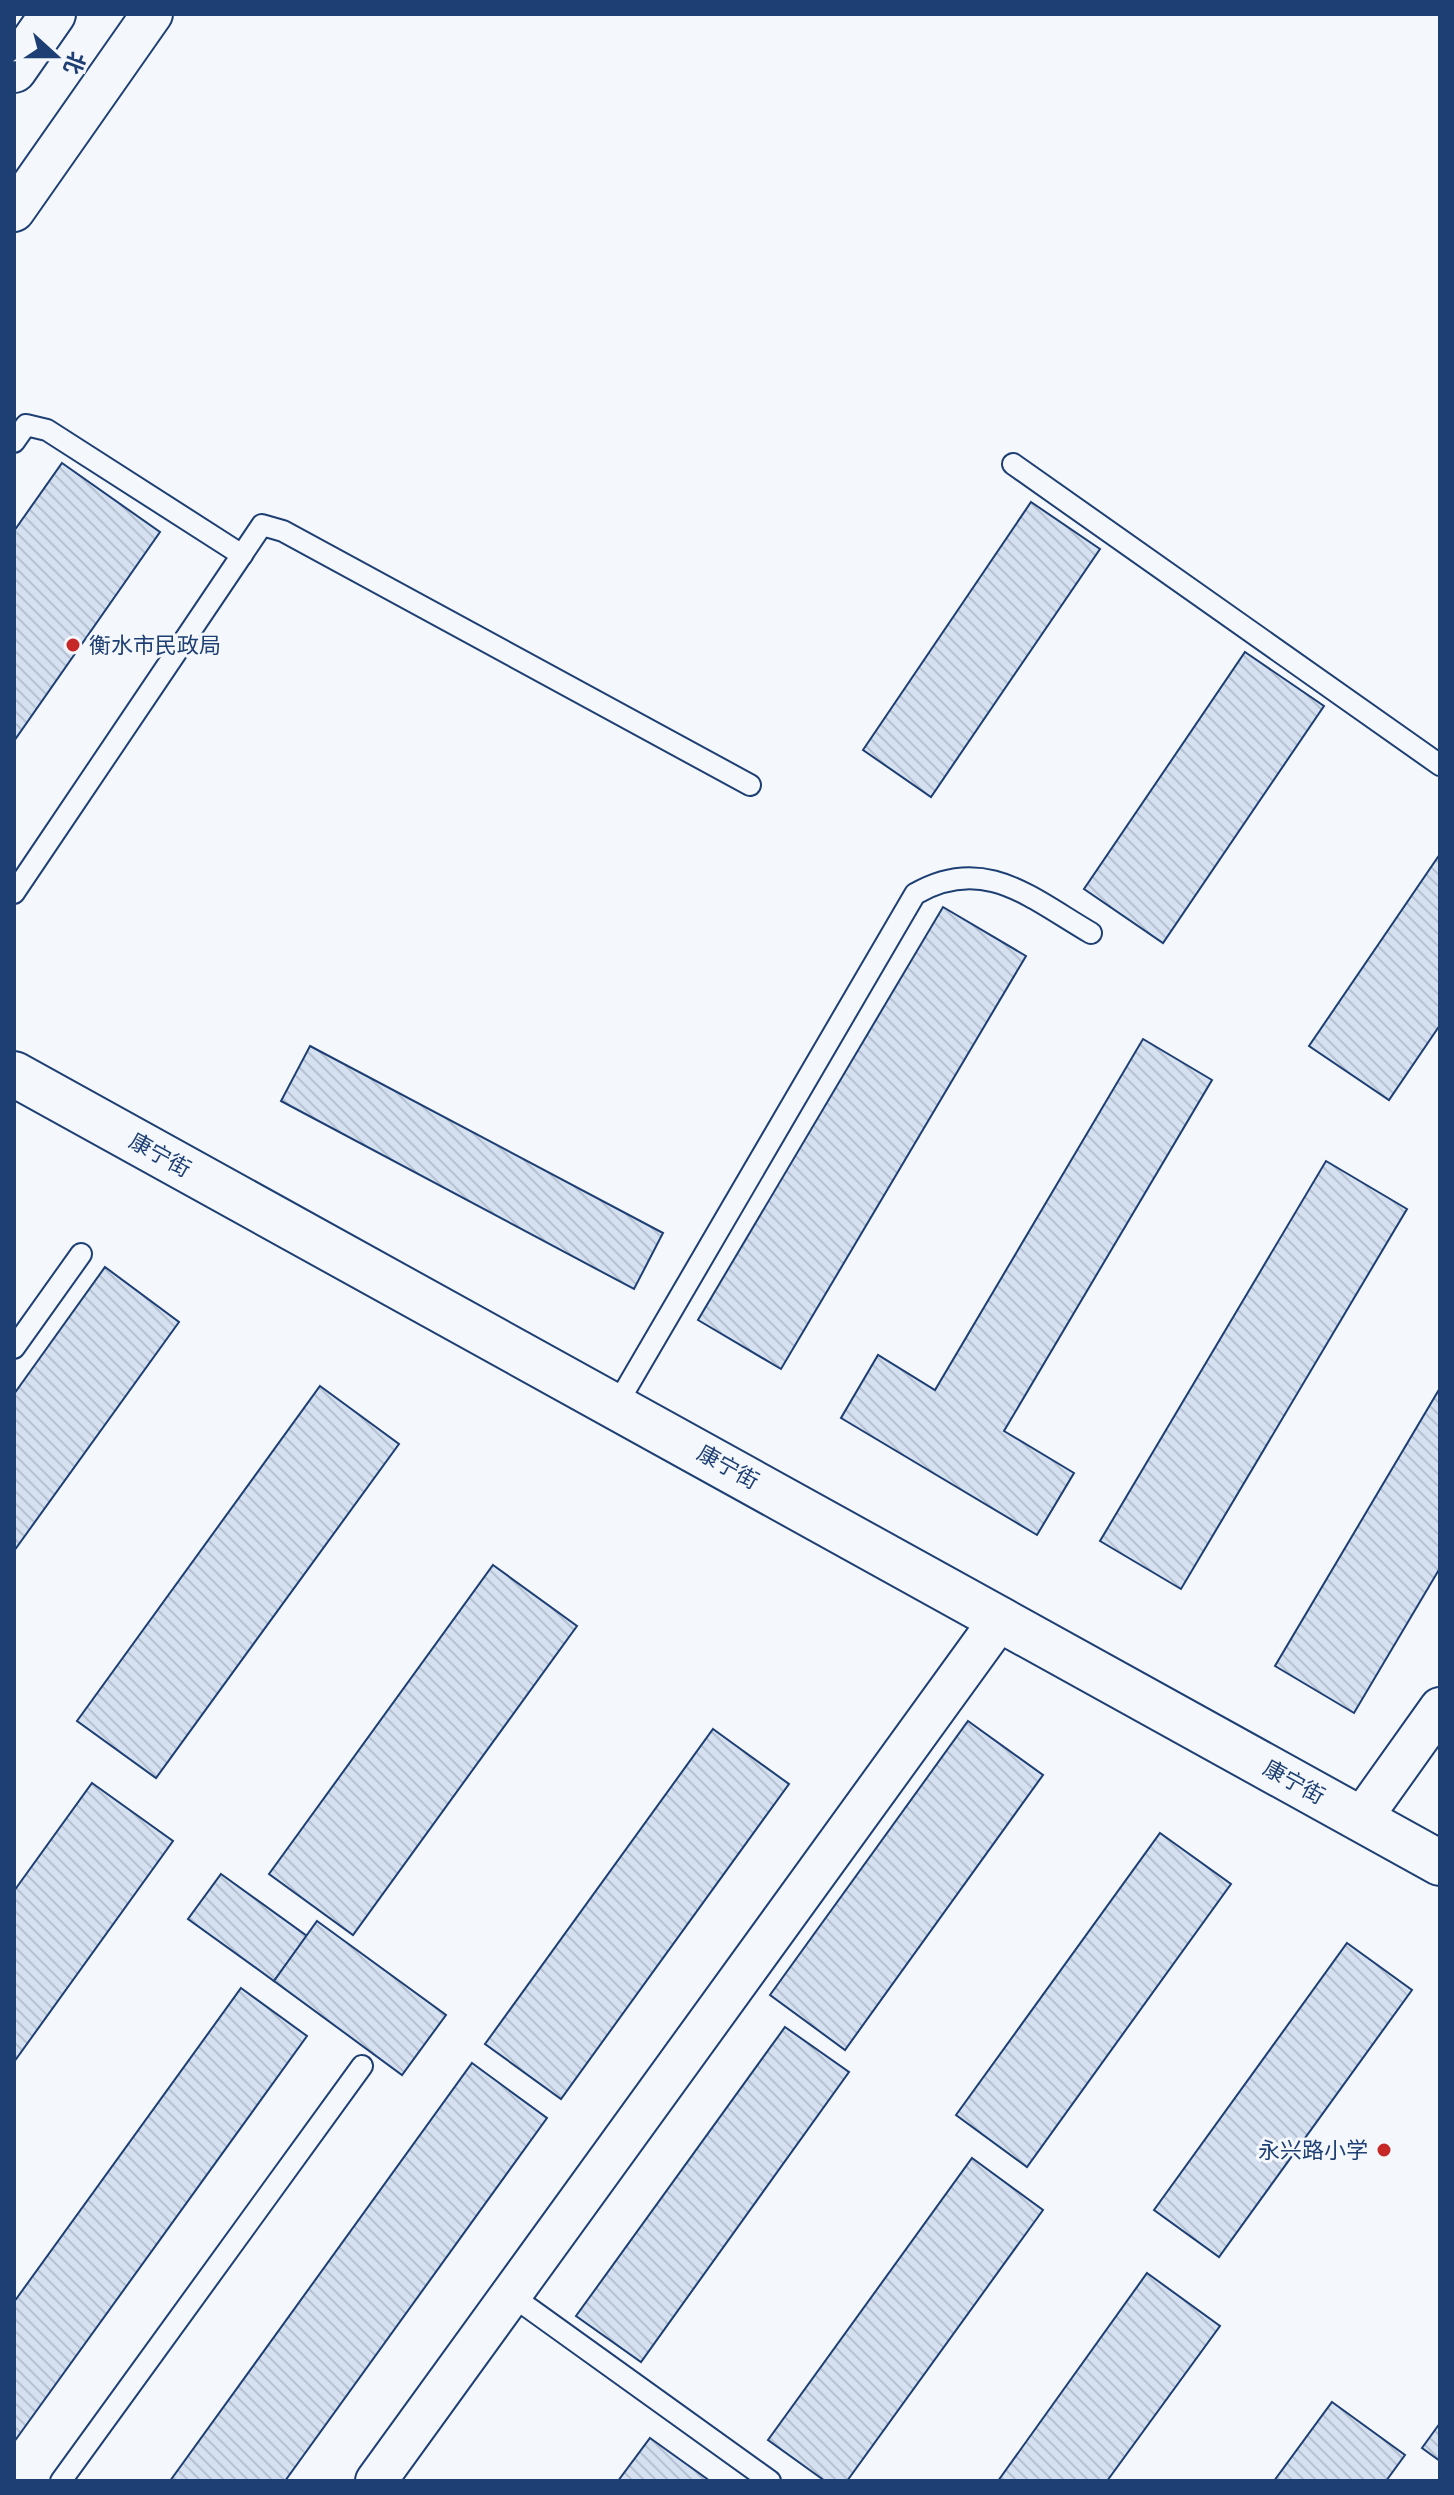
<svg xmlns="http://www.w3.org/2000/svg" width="1454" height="2495" viewBox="0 0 1454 2495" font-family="'Fira Sans Condensed','Noto Sans SC',sans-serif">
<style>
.building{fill:url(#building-back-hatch);stroke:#1d3f73;stroke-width:2}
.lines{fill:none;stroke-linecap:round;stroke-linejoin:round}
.lane-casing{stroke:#1d3f73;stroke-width:24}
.street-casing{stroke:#1d3f73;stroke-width:44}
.secondary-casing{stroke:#1d3f73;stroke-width:48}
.lane{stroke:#f4f7fb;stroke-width:20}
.street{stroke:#f4f7fb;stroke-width:40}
.secondary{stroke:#f4f7fb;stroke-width:44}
.poi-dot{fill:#c62828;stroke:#f4f7fb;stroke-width:3}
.labels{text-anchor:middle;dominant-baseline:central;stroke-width:6;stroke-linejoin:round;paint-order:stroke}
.poi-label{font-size:22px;fill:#1d3f73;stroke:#f4f7fb;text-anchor:start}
.street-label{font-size:22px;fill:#1d3f73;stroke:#f4f7fb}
</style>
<defs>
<pattern id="building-back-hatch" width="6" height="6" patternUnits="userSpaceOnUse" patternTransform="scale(2)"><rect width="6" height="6" fill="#d5e0f0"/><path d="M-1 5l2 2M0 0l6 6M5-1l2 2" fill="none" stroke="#b6c1d1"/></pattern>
</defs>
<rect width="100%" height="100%" fill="#f4f7fb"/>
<g class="building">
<polygon points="62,463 160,532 14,741 14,531"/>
<polygon points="1031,502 1100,549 931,797 863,750"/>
<polygon points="1245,652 1324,706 1163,943 1084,889"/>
<polygon points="1440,854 1440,1025 1389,1100 1309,1046"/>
<polygon points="943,907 1026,956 781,1369 698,1320"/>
<polygon points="1143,1039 1212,1080 1004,1431 1074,1473 1037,1535 841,1418 878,1355 935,1390"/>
<polygon points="310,1046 663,1233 634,1289 281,1101"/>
<polygon points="1326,1161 1407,1209 1181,1589 1100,1541"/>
<polygon points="105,1267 179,1322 14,1551 14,1394"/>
<polygon points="320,1386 399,1444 156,1778 77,1721"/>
<polygon points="1440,1388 1440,1568 1354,1713 1275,1666"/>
<polygon points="493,1565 577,1626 353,1935 269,1874"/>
<polygon points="968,1721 1043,1775 845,2050 770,1995"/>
<polygon points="713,1729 789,1784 561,2099 485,2044"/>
<polygon points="92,1783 173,1841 14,2062 14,1891"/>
<polygon points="1160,1833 1231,1884 1027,2167 956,2115"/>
<polygon points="221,1874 307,1936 274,1981 188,1919"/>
<polygon points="317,1921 446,2015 402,2075 274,1981"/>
<polygon points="1347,1943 1412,1990 1219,2257 1154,2210"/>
<polygon points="241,1988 307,2036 14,2442 14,2302"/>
<polygon points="785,2027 849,2072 641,2362 576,2316"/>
<polygon points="472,2063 547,2118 285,2481 170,2481"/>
<polygon points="972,2158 1043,2210 847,2481 825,2481 768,2440"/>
<polygon points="1147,2273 1220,2326 1107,2481 998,2481"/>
<polygon points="1332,2402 1405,2455 1386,2481 1274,2481"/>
<polygon points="1440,2423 1440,2461 1422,2448"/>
<polygon points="650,2438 710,2481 618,2481"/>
</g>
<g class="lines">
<g class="lane-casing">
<g id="lane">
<polyline points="14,442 26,425 47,430 242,555"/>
<polyline points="1013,464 1440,765"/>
<polyline points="14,893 262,525 283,531 750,785"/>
<polyline points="14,1348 81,1254"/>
<path d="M616 1406 915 894C984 854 1031 898 1091 933"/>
<polyline points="511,2295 770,2481"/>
<polyline points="61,2481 362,2066"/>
</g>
</g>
<g class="street-casing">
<g id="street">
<polyline points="14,211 152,14"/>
<polyline points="1361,1819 1440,1708"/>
<polyline points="376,2481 1001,1618"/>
</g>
</g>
<g class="secondary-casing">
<g id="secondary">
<polyline points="14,70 53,14"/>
<polyline points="14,1074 1440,1863"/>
</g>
</g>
<use href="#lane" class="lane"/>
<use href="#street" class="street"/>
<use href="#secondary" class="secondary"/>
</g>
<g class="poi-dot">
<circle cx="73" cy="645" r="8"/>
<circle cx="1384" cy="2150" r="8"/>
</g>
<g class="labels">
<g class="poi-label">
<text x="89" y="645">衡水市民政局</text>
<text x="1368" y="2150" text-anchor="end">永兴路小学</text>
</g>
<g class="street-label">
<text transform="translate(160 1155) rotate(29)">康宁街</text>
<text transform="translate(728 1467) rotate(29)">康宁街</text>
<text transform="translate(1294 1782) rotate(29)">康宁街</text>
</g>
</g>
<rect width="1454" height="2495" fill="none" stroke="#1d3f73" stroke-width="32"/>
<g transform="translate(56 56) rotate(111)" stroke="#f4f7fb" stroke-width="6" paint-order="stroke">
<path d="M0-6L14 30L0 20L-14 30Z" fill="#1d3f73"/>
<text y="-12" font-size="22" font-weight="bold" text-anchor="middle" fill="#1d3f73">北</text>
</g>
</svg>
